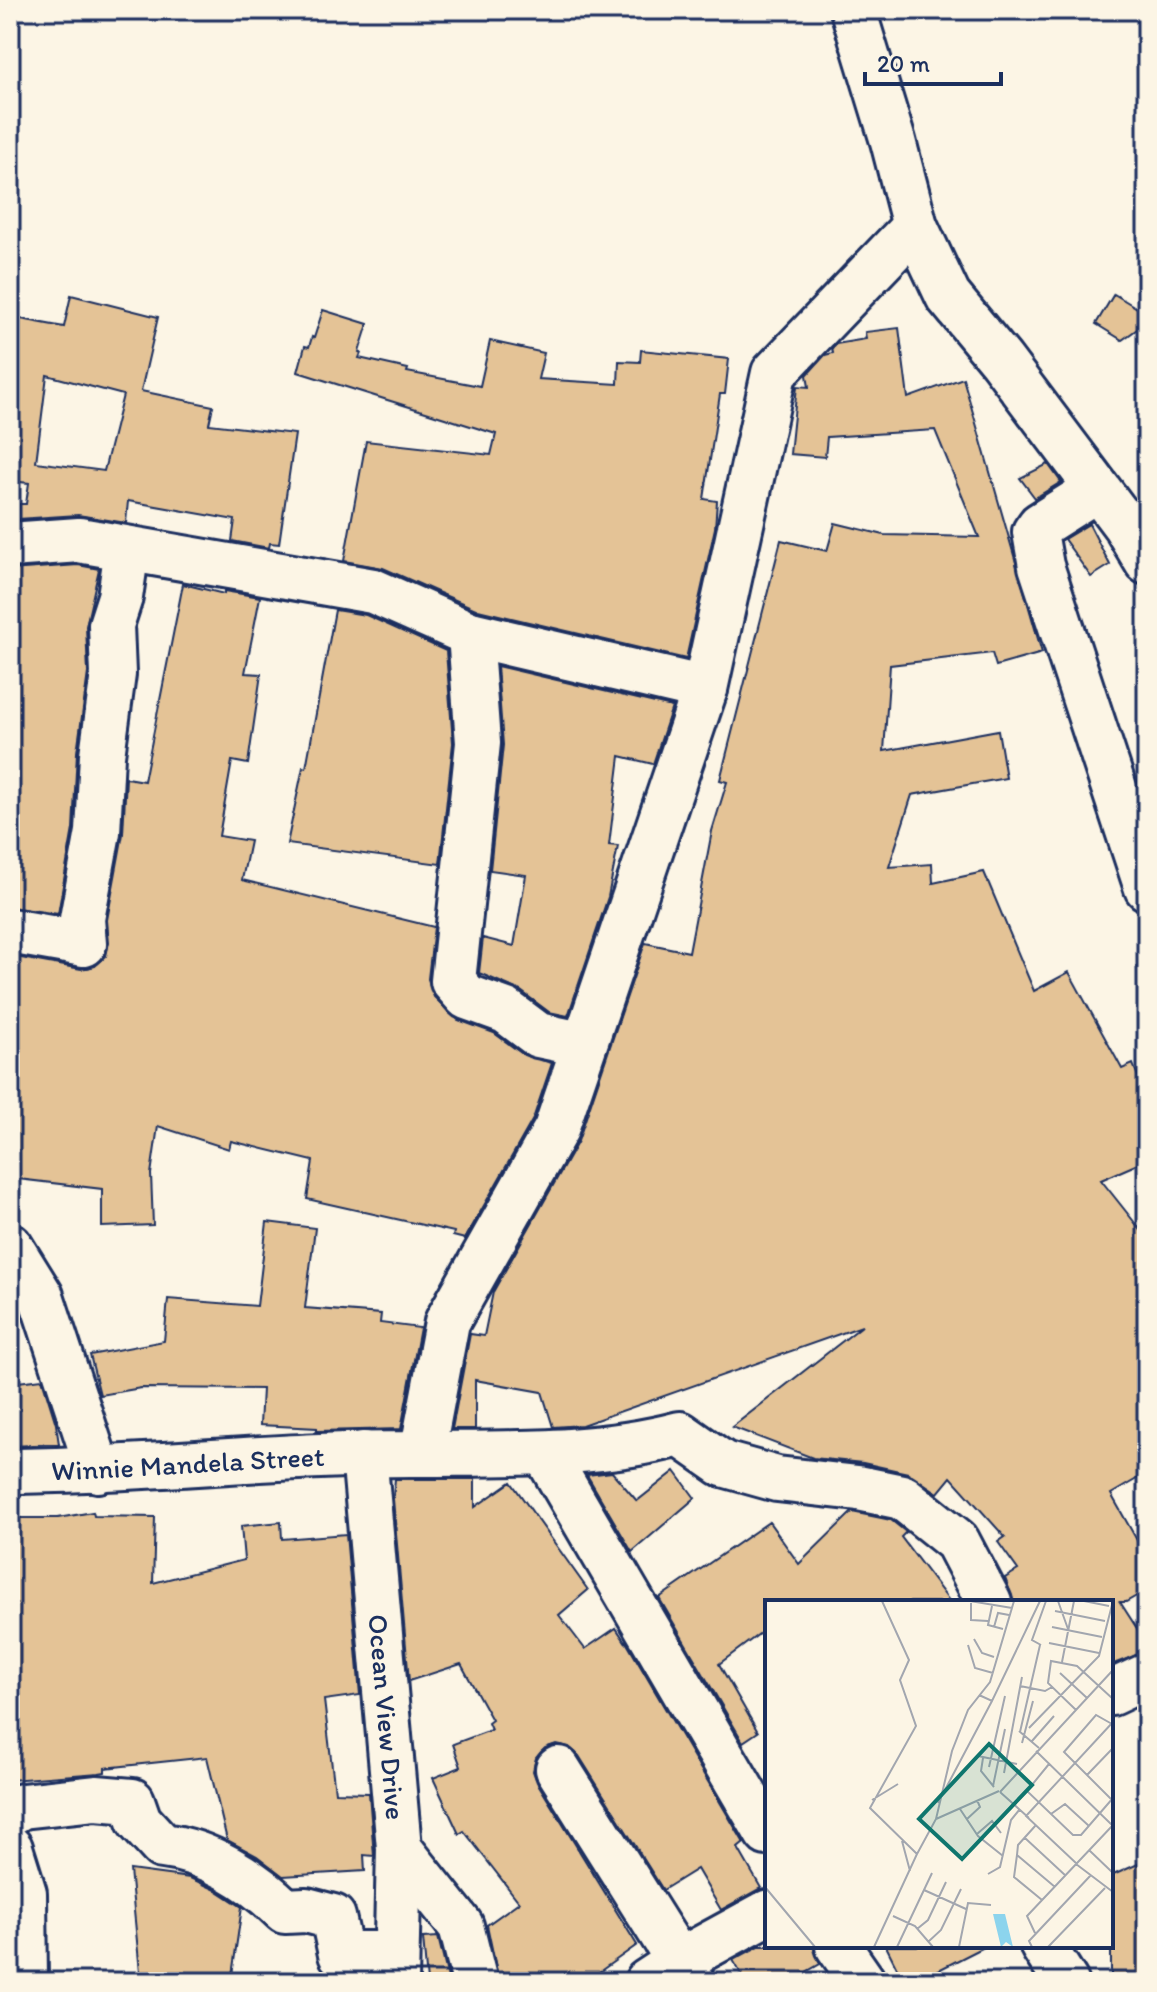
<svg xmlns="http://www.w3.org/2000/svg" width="1157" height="1992" viewBox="0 0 1157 1992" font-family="Itim,sans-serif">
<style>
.building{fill:#e4c396;stroke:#1b2f5e;stroke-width:2;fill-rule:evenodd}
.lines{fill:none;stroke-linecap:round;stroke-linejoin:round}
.street-casing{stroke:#1b2f5e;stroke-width:50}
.street{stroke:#fcf5e5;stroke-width:44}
.labels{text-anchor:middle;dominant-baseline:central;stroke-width:7;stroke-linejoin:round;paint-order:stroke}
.street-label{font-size:28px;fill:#1b2f5e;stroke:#fcf5e5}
.inset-road{fill:none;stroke:#a2a6af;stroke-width:2}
.view{fill:#0f766e;fill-opacity:0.15;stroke:#0f766e;stroke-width:4}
.inset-edge{fill:none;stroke:#1b2f5e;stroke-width:4}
</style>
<rect width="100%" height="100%" fill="#fcf5e5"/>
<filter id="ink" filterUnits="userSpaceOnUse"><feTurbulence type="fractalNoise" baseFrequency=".0125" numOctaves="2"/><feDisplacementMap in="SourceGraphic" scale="16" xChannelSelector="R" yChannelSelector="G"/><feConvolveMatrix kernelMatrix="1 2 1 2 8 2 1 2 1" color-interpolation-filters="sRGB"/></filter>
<g filter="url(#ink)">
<g class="building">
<polygon points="1114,294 1147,314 1147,322 1122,340 1096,324"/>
<path d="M71 295 158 317 141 391 213 406 209 424 295 434 279 544 270 543 269 548 232 541 235 520 128 501 126 523 78 515 18 519 19 504H26L29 483 10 481V317L64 327ZM47 375 123 395 104 471 36 462Z"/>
<polygon points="323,310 368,324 359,352 361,353 359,358 408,369 407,372 480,386 490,341 544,353 538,379 618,384 619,361 640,362 641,350 729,359 725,394 720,394 704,499 717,501 715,528 686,659 478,610 383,568 344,561 366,441 491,455 496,434 298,372 305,346 309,347 312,337 314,338"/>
<polygon points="899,328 908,398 963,378 1042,653 996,666 992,653 890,665 884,751 998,730 1006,778 912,795 889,867 932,864 933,883 984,872 1034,991 1069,972 1122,1069 1133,1064 1147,1098 1147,1160 1101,1180 1147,1238 1147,1473 1111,1494 1147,1558 1147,1590 1126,1602 1120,1602 1147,1644 1147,1651 1111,1665 1111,1602 1014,1602 1005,1578 1018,1570 998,1542 1005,1537 951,1477 938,1493 908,1473 863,1463 813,1458 732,1427 862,1326 582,1425 553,1427 542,1392 475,1380 475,1429 452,1429 470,1334 484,1336 493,1292 578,1141 645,943 689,952 712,831 727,782 720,780 781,540 827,551 835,523 884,535 979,537 935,430 827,437 825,457 790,454 797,386 809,387 807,375 825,355 833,353 832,348 836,344 866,339 865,332"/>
<polygon points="1048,464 1061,482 1035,498 1020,478"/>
<polygon points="1089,524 1110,565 1091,577 1064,539"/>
<polygon points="78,565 99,569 86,626 88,673 77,752 73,829 58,914 10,907 10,570"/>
<polygon points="183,584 224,594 224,591 260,597 245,673 261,674 248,764 232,761 219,836 250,841 242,880 434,927 428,979 434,997 458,1020 494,1033 524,1055 552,1063 533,1119 465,1239 453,1236 454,1232 307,1199 313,1161 231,1141 229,1149 158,1126 151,1174 153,1225 102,1227 102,1189 10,1178 10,956 81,969 95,966 106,956 109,942 107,920 123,834 126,778 144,781"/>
<polygon points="335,610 366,615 446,651 453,743 440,864 287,844 303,767 306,768"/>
<polygon points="497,666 672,707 653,764 620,756 609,845 618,846 608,897 568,1016 549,1012 521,991 479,973 483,938 514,946 526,875 490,870 503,745"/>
<polygon points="267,1222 315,1228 305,1308 381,1314 380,1323 420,1328 401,1429 317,1431 317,1428 260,1425 262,1389 141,1388 100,1395 90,1355 164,1341 168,1299 257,1306"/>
<polygon points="42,1379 56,1424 59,1444 10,1446 10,1383"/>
<polygon points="675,1471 695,1498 632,1552 587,1475 612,1472 637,1501"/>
<polygon points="395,1479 475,1479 475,1507 511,1482 588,1590 559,1615 585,1649 616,1628 626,1643 625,1640 744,1843 738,1848 761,1888 721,1910 697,1869 663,1890 579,1756 569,1747 556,1744 545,1748 536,1758 533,1771 537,1782 637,1945 585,1982 499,1982 487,1925 519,1902 464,1831 459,1834 433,1778 461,1767 453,1744 491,1730 488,1723 492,1720 461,1664 409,1681 393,1499"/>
<polygon points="93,1512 94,1516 155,1517 153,1583 244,1560 241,1526 281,1522 282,1539 346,1534 360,1695 324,1700 335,1792 369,1793 374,1856 364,1855 365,1871 283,1876 257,1856 227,1840 207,1757 105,1768 105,1772 99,1773 10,1780 10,1518 58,1518"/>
<polygon points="852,1512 891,1520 906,1532 901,1537 950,1602 767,1602 767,1628 719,1664 758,1732 743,1742 659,1598 769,1522 799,1564"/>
<polygon points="1147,1860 1147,1982 1111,1982 1111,1876"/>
<polygon points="130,1870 190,1878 216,1890 242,1907 231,1982 141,1982"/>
<polygon points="438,1937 449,1982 427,1982 423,1938"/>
<polygon points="759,1946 813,1946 820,1964 788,1982 746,1982 733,1960"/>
<polygon points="886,1946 986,1946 915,1982 904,1982"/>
</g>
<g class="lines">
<g class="street-casing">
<g id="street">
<polyline points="853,10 893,141 915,226 948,296 1001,360 1125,525 1147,562"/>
<polyline points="1097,489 1040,525 1035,532 1041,566 1147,888"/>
<polyline points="10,545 79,540 373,591 470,634 705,689"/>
<polyline points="470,634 478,743 453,981 467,997 506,1011 538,1035 567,1041 582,1048"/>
<polyline points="10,931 84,944 82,919 98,832 102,755 113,674 111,625 120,597 127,549"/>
<polyline points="10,1246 41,1296 98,1470"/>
<polyline points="545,1453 767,1833"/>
<path id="s1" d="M364 1454 399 1848 396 1982"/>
<path d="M422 1454C509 1453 596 1456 680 1434L723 1464 777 1479 858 1488 902 1497 957 1541 989 1602"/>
<path id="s2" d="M10 1471C148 1470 285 1453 422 1454L447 1322 556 1129 705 689 774 373 915 226"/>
<polyline points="1111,1693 1147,1676"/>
<polyline points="558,1769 692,1982"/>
<path d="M10 1813 22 1806 96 1798 132 1801 139 1821 162 1846C208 1851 252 1879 285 1911L306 1910 333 1917 341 1954H396"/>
<polyline points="10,1848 24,1893 25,1982"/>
<polyline points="399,1848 461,1926 475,1982"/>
<polyline points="838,1946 863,1982"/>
<polyline points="1043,1946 1066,1982"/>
<polyline points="647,1982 679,1961 767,1913"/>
</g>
</g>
<use href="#street" class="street"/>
</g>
</g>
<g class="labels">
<g class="street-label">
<text stroke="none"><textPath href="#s2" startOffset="178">Winnie Mandela Street</textPath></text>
<text stroke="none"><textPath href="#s1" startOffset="264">Ocean View Drive</textPath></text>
</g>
</g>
<g transform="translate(765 1600)">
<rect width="348" height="348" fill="#fcf5e5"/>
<path d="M228 314H240L248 347 241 342 236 347Z" fill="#8cd4ed"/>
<path class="inset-road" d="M205 1 247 8M293 1 303 29M319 1 344 6M206 3V20L223 21M227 6 223 25 238 29M290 11 340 21M229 27 233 13 244 15M287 27 337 37M209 39 217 53 229 57M284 43 334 53M203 45 210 68 228 73M276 45 267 40 281 1M297 62 309 1M295 73 322 98M255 86 280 91 287 87M214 95 227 101 275 1M311 110 283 83 286 61 312 66 348 99M347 124 331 115 299 152 347 200M264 128 334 56 348 1M254 131 274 148M255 132 275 45M267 141 289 116M257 143 268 101M271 151 348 226M213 156 252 164M218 158 216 171 229 187M284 164 262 191 308 235H316L348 198M224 167 240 96M239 173 257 77M322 175 348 148M228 186 240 129M235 192 348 70M235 192 264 218M107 200 133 184M173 203 227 101M195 209 213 236 238 256M286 214 300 204 324 226M171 219 234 191M202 219 215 207 212 200M271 225 253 245 252 255 290 287M212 234 227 221 236 233M260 238 301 276M137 241 145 271M324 250 348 273M152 254 171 219 187 151 203 110 225 82 249 1M252 255 249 277 277 300M311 264 348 292M312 264 261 216 348 122M223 274 235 267 246 220 255 209M0 287 50 347M159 290 201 309M128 316 150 326 168 347M152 329 163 320 181 282M270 333 262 316 348 225M163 342 176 330 196 289M109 347 152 254 105 208 151 126 135 80 144 60 117 1M132 347 167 273M194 347 203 303 226 305M267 347 264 341 326 275M283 347 340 288"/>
<path class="view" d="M224 144 267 185 197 259 154 219Z"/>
<rect width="348" height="348" class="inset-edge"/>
</g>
<rect width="1157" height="1992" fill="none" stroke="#fcf5e5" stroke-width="40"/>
<rect x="20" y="20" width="1117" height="1952" fill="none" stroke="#1b2f5e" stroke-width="3" filter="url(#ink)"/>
<path d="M865 72v12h136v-12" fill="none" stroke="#1b2f5e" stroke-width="4"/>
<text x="877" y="72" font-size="24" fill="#1b2f5e" stroke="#fcf5e5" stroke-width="6" paint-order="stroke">20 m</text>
</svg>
